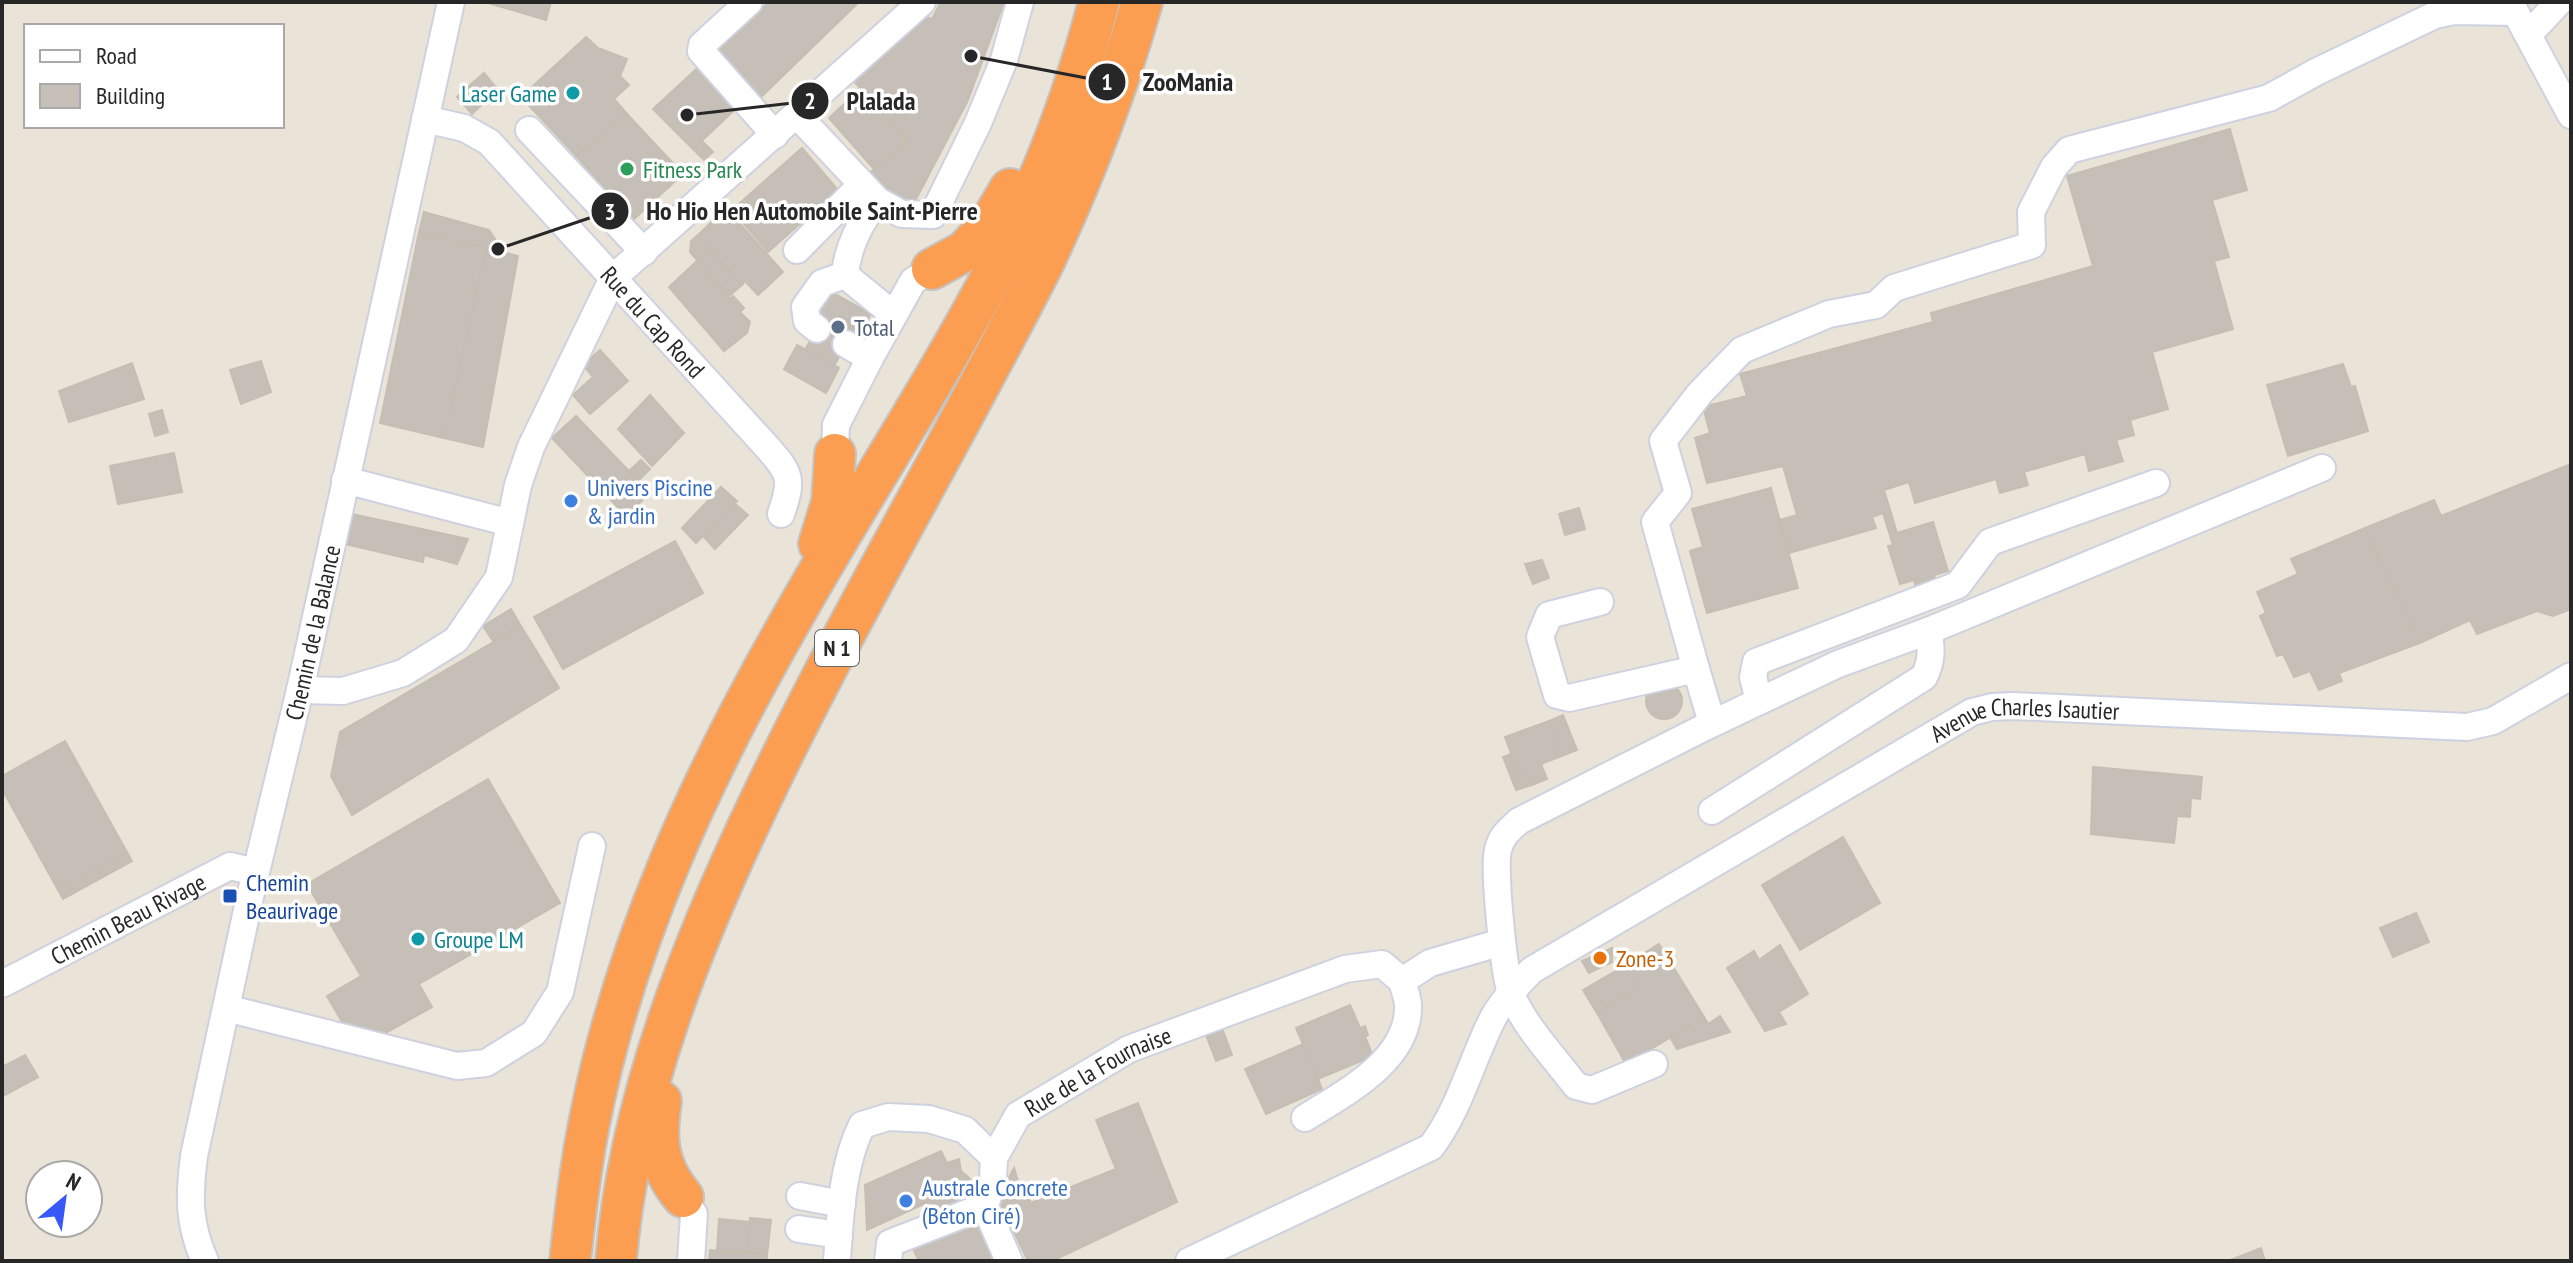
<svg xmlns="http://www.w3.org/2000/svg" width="2573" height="1263" viewBox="0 0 2573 1263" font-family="'PT Sans Narrow',sans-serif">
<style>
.building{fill:#c5bfb8;stroke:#c5beb2;stroke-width:2}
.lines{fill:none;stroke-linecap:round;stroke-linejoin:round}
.minor-tunnel{stroke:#c3bdb5;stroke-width:26;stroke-dasharray:26 13;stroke-linecap:butt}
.minor-casing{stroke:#ced1e0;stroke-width:30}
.highway-casing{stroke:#c3c3c3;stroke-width:44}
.minor{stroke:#fff;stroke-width:26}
.highway{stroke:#fc9e51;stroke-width:40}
.culture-dot{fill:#0f9aa8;stroke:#fff;stroke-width:3}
.leisure-dot{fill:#2e9e5b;stroke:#fff;stroke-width:3}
.service-dot{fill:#5c6f8a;stroke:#fff;stroke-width:3}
.shop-dot{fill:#3f7fe0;stroke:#fff;stroke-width:3}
.transit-dot{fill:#1a4fb4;stroke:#fff;stroke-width:3}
.food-dot{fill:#e8710a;stroke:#fff;stroke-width:3}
.labels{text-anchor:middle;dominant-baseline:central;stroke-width:7;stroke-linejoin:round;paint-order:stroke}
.shield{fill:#fff;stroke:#686868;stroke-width:2}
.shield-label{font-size:22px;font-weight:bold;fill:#272727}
.culture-label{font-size:24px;fill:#0d838f;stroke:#fff;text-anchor:end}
.leisure-label{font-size:24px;fill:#27864d;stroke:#fff;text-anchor:start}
.street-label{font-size:24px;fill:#272727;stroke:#fff}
.service-label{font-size:24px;fill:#4e5e75;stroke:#fff;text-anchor:start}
.shop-label{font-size:24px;fill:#366cbe;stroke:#fff;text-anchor:start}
.transit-label{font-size:24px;fill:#164399;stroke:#fff;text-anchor:start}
.food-label{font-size:24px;fill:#c56008;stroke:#fff;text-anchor:start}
.leader{fill:none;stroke:#272727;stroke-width:3}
.callout-dot{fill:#272727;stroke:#fff;stroke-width:3}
.mark-label{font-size:24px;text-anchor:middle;font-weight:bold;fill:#fff}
.callout-label{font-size:26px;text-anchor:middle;font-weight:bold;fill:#272727;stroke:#fff;stroke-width:7;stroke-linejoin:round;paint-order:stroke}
</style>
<rect width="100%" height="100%" fill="#eae3d8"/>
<g class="building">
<polygon points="485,2 551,2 546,20"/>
<polygon points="769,2 859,2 756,102 713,56"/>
<polygon points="941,2 1004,2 968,100 914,203 883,193 867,175 907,141 851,78 923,16 932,19"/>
<polygon points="586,37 598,48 627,59 620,76 629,85 614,99 627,114 576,156 521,97"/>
<polygon points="704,62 742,103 693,149 653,109"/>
<polygon points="484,73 498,90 477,109 462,92"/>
<polygon points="860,89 907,141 874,169 829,118"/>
<polygon points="462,92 477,109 472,114 457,97"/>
<polygon points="627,114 683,174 634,219 576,156"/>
<polygon points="2230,129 2247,190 2212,200 2229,257 2214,261 2233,329 2152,352 2168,409 2130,420 2134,435 2116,440 2123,461 2089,471 2085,454 2024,472 2028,485 2000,493 1996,479 1915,503 1909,482 1884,490 1897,533 1933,522 1948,571 1934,575 1937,586 1917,592 1914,580 1900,584 1888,546 1893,545 1883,513 1872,517 1876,528 1789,553 1780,520 1797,515 1783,466 1707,483 1695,438 1710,433 1703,407 1747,396 1740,374 1933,322 1931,313 2093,266 2067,176"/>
<polygon points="702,141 713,152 704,160 693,149"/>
<polygon points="802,148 838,190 768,252 732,210"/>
<polygon points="726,208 783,272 758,295 745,281 742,285 697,236"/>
<polygon points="424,212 489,230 504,252 419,232"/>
<polygon points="419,232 486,248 444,438 380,423"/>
<polygon points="697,236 742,285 729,296 690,252 691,241"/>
<polygon points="486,248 518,256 483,447 444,438"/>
<polygon points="698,260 730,299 733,296 744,308 740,312 750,322 747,333 724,351 669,287"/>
<polygon points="828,290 871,314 856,341 850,337 834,366 805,350 821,321 813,316"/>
<polygon points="797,345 839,368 826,393 784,369"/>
<polygon points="600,350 628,381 590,414 573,395 593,377 583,365"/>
<polygon points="261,361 271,392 241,404 230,370"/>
<polygon points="132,363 144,399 69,422 59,391"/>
<polygon points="2343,364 2351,387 2355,386 2368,431 2288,456 2267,385"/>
<polygon points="650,395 684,433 652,466 618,429"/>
<polygon points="162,410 168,432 155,436 149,414"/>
<polygon points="576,416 650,493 626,516 552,438"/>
<polygon points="174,453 182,492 118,504 110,466"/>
<polygon points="641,460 650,469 638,481 629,471"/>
<polygon points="2571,464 2571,609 2553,616 2537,611 2477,634 2470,620 2420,643 2365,528 2434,500 2441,516"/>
<polygon points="721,487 737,501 696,543 682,528"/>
<polygon points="1771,488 1798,588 1707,613 1690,551 1703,547 1692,509"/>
<polygon points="734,503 748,515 715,549 703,536"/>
<polygon points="1579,508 1585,529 1565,535 1559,514"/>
<polygon points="352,514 468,539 457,564 424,555 423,562 345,544"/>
<polygon points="2365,528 2420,643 2339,673 2342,681 2319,690 2310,671 2294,677 2283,654 2277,656 2260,616 2266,613 2257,592 2298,574 2291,559"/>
<polygon points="675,541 703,593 563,669 534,617"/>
<polygon points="1542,560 1549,578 1533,584 1525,564"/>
<polygon points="511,609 521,626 493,641 483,626"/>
<polygon points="521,626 559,688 352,815 331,776 340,732"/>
<circle cx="1664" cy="701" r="18"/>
<polygon points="1563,715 1577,750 1562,756 1549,721"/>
<polygon points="1549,721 1562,756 1541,764 1547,779 1532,785 1527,774 1520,777 1505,737"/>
<polygon points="65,741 127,852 58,890 2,789 2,776"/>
<polygon points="1511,754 1520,777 1527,774 1532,785 1516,790 1503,757"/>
<polygon points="2093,767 2202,777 2200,799 2191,798 2190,817 2177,816 2174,843 2091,834"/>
<polygon points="488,779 560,903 419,984 432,1007 375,1039 348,1032 327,996 361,976 307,884"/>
<polygon points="1843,837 1880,903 1800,950 1762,885"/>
<polygon points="127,852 132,861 63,899 58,890"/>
<polygon points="2416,913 2429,942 2393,957 2380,928"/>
<polygon points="1659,944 1704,1017 1626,1064 1597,1013 1637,987 1624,966"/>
<polygon points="1780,945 1808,994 1779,1012 1786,1024 1765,1031 1727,968 1754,951 1759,960"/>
<polygon points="1612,948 1612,962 1589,973 1582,961"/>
<polygon points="1624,966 1637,987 1597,1013 1583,990"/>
<polygon points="1350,1005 1360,1028 1365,1026 1368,1035 1365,1037 1373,1056 1318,1079 1296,1028"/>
<polygon points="1720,1016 1730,1032 1677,1049 1670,1037 1704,1017 1708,1024"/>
<polygon points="1219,1020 1232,1055 1216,1061 1203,1027"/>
<polygon points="1303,1044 1322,1089 1266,1114 1245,1069"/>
<polygon points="25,1055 38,1077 3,1096 2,1067"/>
<polygon points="1138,1103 1177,1202 1052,1261 1028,1261 998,1198 1014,1168 1020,1188 1025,1186 1031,1203 1116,1169 1096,1120"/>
<polygon points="941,1151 947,1163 959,1159 961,1171 970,1179 958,1187 966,1199 932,1215 926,1203 867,1230 865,1185"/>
<polygon points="982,1213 1003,1261 919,1261 911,1245"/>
<polygon points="750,1218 771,1220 767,1255 747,1253"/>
<polygon points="719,1219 750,1222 747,1253 717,1250"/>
<polygon points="2261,1248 2265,1261 2228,1261"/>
<polygon points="710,1250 767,1255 767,1261 709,1261"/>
</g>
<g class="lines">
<polyline class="minor-tunnel" points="846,344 843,334 858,307"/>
<g class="minor-casing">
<g id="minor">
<polyline points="749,2 702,45 701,51 775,135"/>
<polyline points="2510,2 2571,115"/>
<polyline points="2528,35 2559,2"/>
<polyline points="797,115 878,201 902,214 933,215 978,123 1004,60 1020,2"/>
<path id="s1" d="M425 119 464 128 489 142 767 447C791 474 793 479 781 514"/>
<polyline points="529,130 644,252"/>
<path d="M878 201C861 219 847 249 845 275L894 315"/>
<polyline points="797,250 861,185"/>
<polyline points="817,329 807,321 805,307 822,283 845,275"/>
<polyline points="846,344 870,358"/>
<polyline points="835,454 836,425 870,358 913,281 932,269"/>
<polyline points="345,480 510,523"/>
<polyline points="1600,602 1549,615 1540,637 1557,695 1569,698 1696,669 1712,723"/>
<polyline points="1696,669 1655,522 1678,493 1663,441 1700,393 1742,350 1829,314 1876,305 1894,288 2032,245 2031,212 2054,167 2069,150 2269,98 2316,72 2435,15 2454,11 2515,12"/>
<polyline points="300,690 343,691 403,673 456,640 499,577 518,485 531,447 613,278 922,2"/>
<polyline points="1759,701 1753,677 1756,662 1958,585 1990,542 2156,483"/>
<path d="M1712 811 1924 677C1932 661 1932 648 1928 631"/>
<path id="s2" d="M2 984 230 866 256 872"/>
<polyline points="226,1008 457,1066 486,1063 534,1033 560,992 592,846"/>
<path d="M1654 1064 1592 1090 1576 1086C1554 1057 1526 1028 1512 996 1504 977 1493 868 1498 850 1501 836 1509 830 1519 821L1705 727 1838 664 1928 631 2322 468"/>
<path d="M1305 1118C1344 1093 1409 1061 1408 1006 1408 998 1404 989 1402 981L1430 963 1502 942"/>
<polyline points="994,1158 993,1180 985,1206 1009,1261"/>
<polyline points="800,1196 842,1204"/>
<polyline points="683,1197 694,1214 691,1261"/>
<polyline points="799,1229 839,1235"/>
<path id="s3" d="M205 1261C188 1223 189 1196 194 1156L249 901 300 690 451 2"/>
<path id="s4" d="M837 1261C840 1217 842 1165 862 1125L888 1117 929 1119 965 1130 994 1158 1018 1115 1129 1049 1345 969 1382 964 1402 981"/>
<polyline points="888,1261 890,1243 985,1206"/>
<path id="s5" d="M1189 1261 1431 1147C1460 1109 1471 1061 1493 1018 1503 1000 1518 984 1532 970L1972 712 1992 707 2014 706 2467 727 2493 721 2571 676"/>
</g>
</g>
<g class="highway-casing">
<g id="highway">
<polyline points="932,269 965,251 987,228 1010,189"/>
<polyline points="819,544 832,502 835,454"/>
<path d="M661 1101C655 1140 657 1166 683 1197"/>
<path d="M570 1261C575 1215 580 1169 589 1124 624 942 703 773 795 613 860 498 932 389 994 272 1039 188 1075 94 1099 2"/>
<path d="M616 1261C629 1098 692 943 762 797 848 617 951 445 1041 268 1082 182 1116 94 1142 2"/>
</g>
</g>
<use href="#minor" class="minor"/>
<use href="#highway" class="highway"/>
</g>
<g class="culture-dot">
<circle cx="573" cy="93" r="8"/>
<circle cx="418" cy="939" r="8"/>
</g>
<circle class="leisure-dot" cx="627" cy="169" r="8"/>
<circle class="service-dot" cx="838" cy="327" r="8"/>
<g class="shop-dot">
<circle cx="571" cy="501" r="8"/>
<circle cx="906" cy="1201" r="8"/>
</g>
<rect class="transit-dot" x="222" y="888" width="16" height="16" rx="4"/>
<circle class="food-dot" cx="1600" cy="958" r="8"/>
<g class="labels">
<rect class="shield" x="815" y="630" width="44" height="36" rx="6"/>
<g class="shield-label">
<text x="837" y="648">N 1</text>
</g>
<g class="culture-label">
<text x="557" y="93">Laser Game</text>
<text x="434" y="939" text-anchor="start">Groupe LM</text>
</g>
<g class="leisure-label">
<text x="643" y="169">Fitness Park</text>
</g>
<g class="street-label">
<text stroke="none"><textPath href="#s1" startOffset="312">Rue du Cap Rond</textPath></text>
<text stroke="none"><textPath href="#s3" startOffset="644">Chemin de la Balance</textPath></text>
<text stroke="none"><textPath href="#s5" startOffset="1034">Avenue Charles Isautier</textPath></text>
<text stroke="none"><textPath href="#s2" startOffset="142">Chemin Beau Rivage</textPath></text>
<text stroke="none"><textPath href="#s4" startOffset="426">Rue de la Fournaise</textPath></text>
</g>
<g class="service-label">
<text x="854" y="327">Total</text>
</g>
<g class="shop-label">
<text x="587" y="487">Univers Piscine<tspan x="587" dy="28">&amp; jardin</tspan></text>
<text x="922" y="1187">Australe Concrete<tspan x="922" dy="28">(Béton Ciré)</tspan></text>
</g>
<g class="transit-label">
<text x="246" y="882">Chemin<tspan x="246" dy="28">Beaurivage</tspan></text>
</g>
<g class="food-label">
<text x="1616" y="958">Zone-3</text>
</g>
</g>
<path class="leader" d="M971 56L1107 82M687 115L810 101M498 249L610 211"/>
<g class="callout-dot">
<circle cx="971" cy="56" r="8"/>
<circle cx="687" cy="115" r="8"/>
<circle cx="498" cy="249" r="8"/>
<circle cx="1107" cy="82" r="20"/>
<circle cx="810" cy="101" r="20"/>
<circle cx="610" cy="211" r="20"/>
</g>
<g class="mark-label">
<text x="1107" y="90">1</text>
<text x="810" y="109">2</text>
<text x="610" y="220">3</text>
</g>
<g class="callout-label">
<text x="1188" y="91">ZooMania</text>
<text x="881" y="110">Plalada</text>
<text x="812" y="220">Ho Hio Hen Automobile Saint-Pierre</text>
</g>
<rect width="2573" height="1263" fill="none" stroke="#272727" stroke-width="8"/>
<rect x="24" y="24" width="260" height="104" fill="#ffffff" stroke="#a9a9a9" stroke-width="2"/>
<rect x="40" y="50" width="40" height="12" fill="#ffffff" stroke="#a9a9a9" stroke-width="2"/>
<text x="96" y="64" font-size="24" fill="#272727">Road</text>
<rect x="40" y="84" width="40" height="24" fill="#c5bfb8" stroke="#a9a9a9" stroke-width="2"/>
<text x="96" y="104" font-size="24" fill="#272727">Building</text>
<g transform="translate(64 1199) rotate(29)"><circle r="38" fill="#ffffff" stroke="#a9a9a9" stroke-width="2"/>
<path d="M0-6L14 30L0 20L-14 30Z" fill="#3859f7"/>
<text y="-12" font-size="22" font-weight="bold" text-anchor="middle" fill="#272727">N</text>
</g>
</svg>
